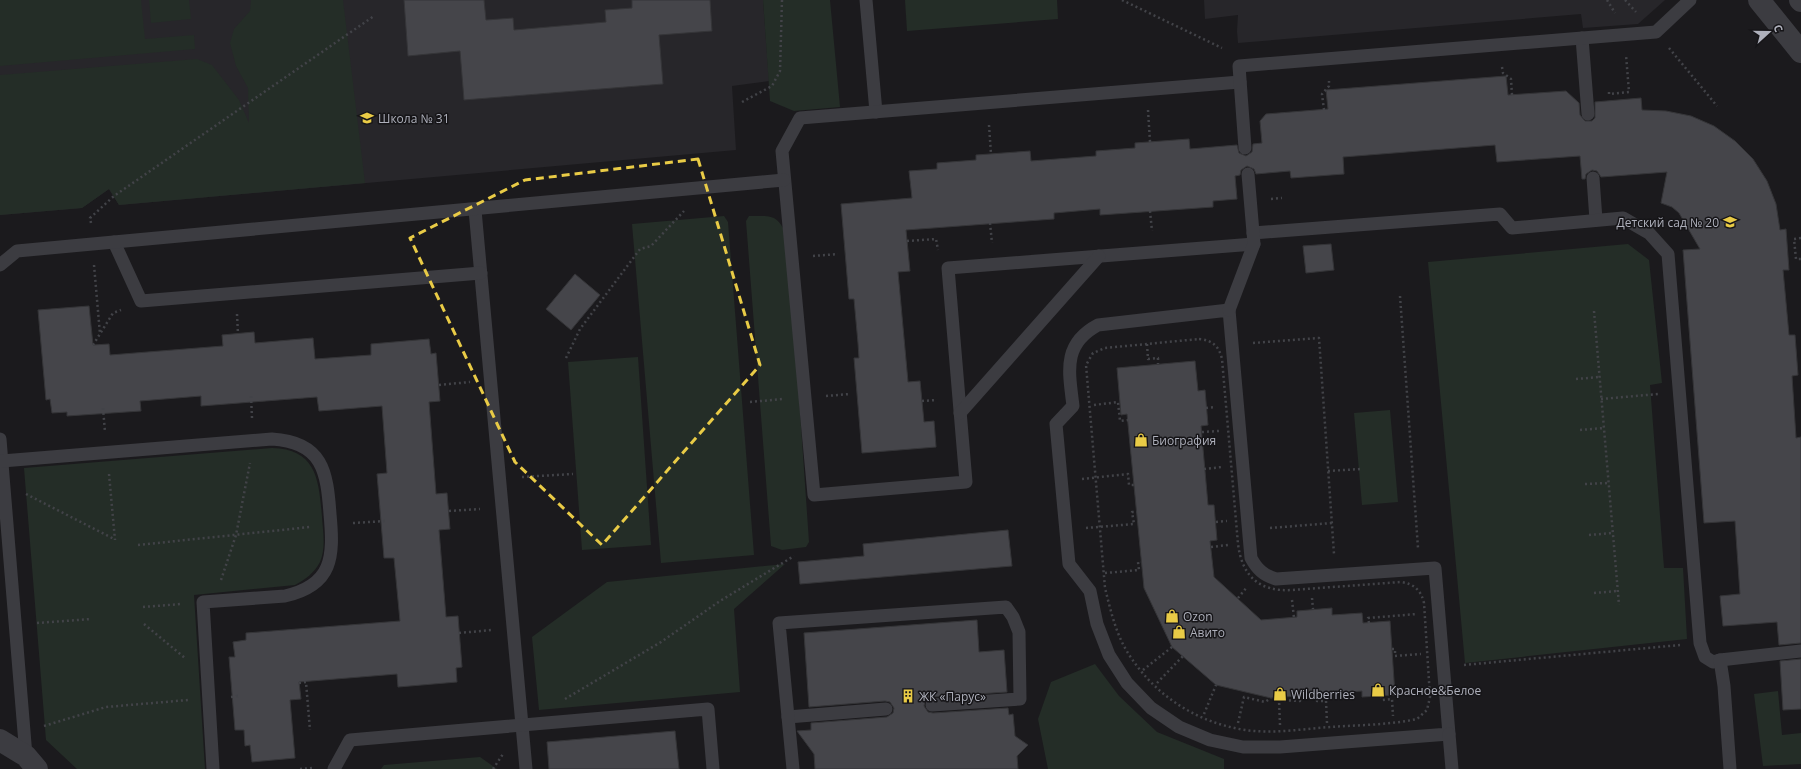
<svg xmlns="http://www.w3.org/2000/svg" width="1801" height="769" viewBox="0 0 1801 769" font-family="'Open Sans',sans-serif">
<style>
.built{fill:#27262a}
.green{fill:#242d27}
.building{fill:#45454a;stroke:#353538}
.lines{fill:none;stroke-linecap:round;stroke-linejoin:round}
.path{stroke:#424348;stroke-width:2.5;stroke-dasharray:2 3;stroke-linecap:butt}
.service{stroke:#3c3c41;stroke-width:13}
.minor{stroke:#3c3c41;stroke-width:22}
.tertiary{stroke:#3c3c41;stroke-width:22}
.marked{fill:none;stroke:#e9cb46;stroke-width:3;stroke-dasharray:8 5;stroke-linejoin:round}
.labels{text-anchor:middle;dominant-baseline:central;stroke-width:3;stroke-linejoin:round;paint-order:stroke}
.poi-label{font-size:12px;fill:#aeb0bb;stroke:#161518;text-anchor:start}
</style>
<rect width="100%" height="100%" fill="#1b1a1d"/>
<g class="built">
<polygon points="0,0 763,0 769,81 732,86 736,150 119,205 109,189 82,208 0,215"/>
<polygon points="1204,0 1665,0 1638,24 1583,28 1581,14 1238,43 1237,31 1238,15 1205,19"/>
</g>
<g class="green">
<polygon points="0,0 141,0 145,39 194,35 195,49 0,66"/>
<polygon points="149,0 189,0 191,19 151,23"/>
<polygon points="251,0 343,0 365,183 119,205 109,189 82,208 0,215 0,75 197,59 212,65 239,100 249,123 248,88 236,66 230,43 234,29 250,11"/>
<polygon points="763,0 830,0 840,107 794,111 770,101"/>
<polygon points="905,0 1057,0 1058,19 907,31"/>
<polygon points="724,216 728,222 754,555 661,563 632,224"/>
<path d="M749 216C774 216 777 214 788 238L809 542 806 547 782 550 771 546 746 221Z"/>
<polygon points="1628,244 1649,260 1662,383 1650,385 1664,568 1683,568 1687,639 1465,663 1428,262"/>
<polygon points="638,357 651,545 582,550 568,362"/>
<polygon points="1390,410 1398,502 1362,505 1354,413"/>
<path d="M272 448C317 449 319 481 322 517 323 532 326 548 320 562 314 573 306 579 295 585L194 595 205 769H77L46 740 24 468Z"/>
<polygon points="785,564 734,609 740,692 539,710 532,637 607,582"/>
<polygon points="1095,664 1119,696 1157,732 1224,759 1224,769 1048,769 1038,719 1051,682"/>
<polygon points="1778,691 1782,735 1801,733 1801,764 1763,766 1754,694"/>
<polygon points="480,757 497,769 381,769 384,765"/>
</g>
<g class="building">
<polygon points="404,0 484,0 486,20 513,18 514,30 606,22 605,10 632,8 632,0 710,0 712,31 659,35 663,84 464,100 460,51 408,56"/>
<polygon points="1506,76 1508,95 1566,91 1579,103 1580,115 1585,121 1592,121 1595,118 1595,102 1641,98 1642,110 1666,111 1691,116 1714,126 1735,141 1753,159 1767,181 1776,204 1780,230 1786,229 1789,270 1783,270 1789,335 1795,335 1798,375 1792,376 1796,438 1801,437 1801,643 1779,645 1777,622 1723,626 1720,596 1740,594 1735,521 1704,523 1683,250 1700,249 1679,213 1672,207 1661,203 1667,172 1601,177 1597,171 1592,170 1586,174 1585,179 1582,179 1580,156 1497,162 1495,145 1343,157 1344,174 1291,178 1290,171 1256,174 1254,169 1247,166 1241,170 1240,175 1235,176 1237,199 1213,201 1213,207 1100,215 1100,209 1054,213 1054,219 906,230 910,271 898,272 908,382 920,381 924,422 934,421 936,447 862,453 854,358 859,358 858,343 854,299 849,299 841,204 912,198 909,171 937,169 937,163 976,160 976,155 1030,151 1031,161 1096,156 1096,151 1135,148 1135,143 1189,139 1190,149 1237,145 1239,153 1246,156 1252,152 1253,144 1262,143 1260,121 1266,114 1328,109 1326,90"/>
<polygon points="1331,244 1334,270 1306,273 1303,246"/>
<polygon points="575,274 600,295 571,330 546,309"/>
<polygon points="89,306 93,345 109,344 110,355 223,346 222,335 254,332 255,343 313,338 315,359 371,355 371,344 429,339 431,354 436,353 440,401 429,402 436,494 447,493 450,529 439,530 446,617 458,616 462,667 456,668 457,682 398,687 397,674 299,682 301,699 290,700 295,758 252,762 250,745 245,746 244,730 235,730 229,657 235,657 233,642 246,640 246,633 400,621 394,558 384,558 377,474 387,473 382,406 319,411 317,397 201,406 201,396 140,401 141,411 67,416 67,412 52,413 50,399 46,400 38,310"/>
<polygon points="1195,361 1198,391 1205,390 1208,425 1201,426 1208,505 1214,505 1217,540 1210,541 1214,577 1261,620 1297,617 1297,611 1332,608 1332,615 1362,613 1363,623 1390,621 1395,695 1362,697 1362,691 1271,698 1216,685 1172,647 1144,588 1127,414 1121,415 1117,368"/>
<polygon points="1008,530 1012,566 800,584 798,562 864,556 863,544"/>
<polygon points="977,620 979,652 1004,650 1007,692 931,697 925,701 924,706 928,712 933,713 1008,708 1009,715 1013,714 1015,736 1028,745 1017,756 1018,769 815,769 814,754 797,731 811,730 811,723 887,717 893,713 894,708 890,702 885,701 809,707 804,633"/>
<polygon points="1801,659 1801,709 1783,710 1780,661"/>
<polygon points="675,731 679,769 549,769 547,742"/>
</g>
<g class="lines">
<g class="path">
<polyline points="1122,0 1222,48"/>
<polyline points="1607,0 1615,13"/>
<polyline points="1625,0 1636,12"/>
<polyline points="1669,48 1717,106"/>
<polyline points="1502,67 1503,73 1511,79 1512,95"/>
<polyline points="1609,92 1609,94 1629,92 1626,55"/>
<polyline points="742,102 772,86 780,71 782,0"/>
<polyline points="1148,110 1150,142"/>
<polyline points="1324,110 1322,94 1329,86 1329,81"/>
<polyline points="989,125 991,154"/>
<polyline points="1271,199 1282,198"/>
<polyline points="1150,211 1152,231"/>
<polyline points="91,223 90,218 114,196 374,16"/>
<polyline points="990,223 992,243"/>
<polyline points="1801,238 1794,239 1796,259 1801,259"/>
<polyline points="907,241 936,239 938,250"/>
<polyline points="813,256 838,254"/>
<polyline points="94,265 100,334"/>
<polyline points="1400,296 1418,548"/>
<polyline points="1594,311 1619,605"/>
<polyline points="237,314 238,334"/>
<path d="M1199 339C1212 340 1219 346 1222 359L1238 544C1242 576 1259 592 1292 590L1401 582C1414 584 1421 590 1424 603L1430 697 1427 710 1417 719C1389 725 1358 725 1330 727 1302 729 1273 734 1245 730 1194 722 1151 693 1125 648 1115 630 1110 608 1105 588L1086 365 1093 353 1105 348Z"/>
<polyline points="1253,343 1319,338 1334,554"/>
<polyline points="1147,344 1148,359 1158,358 1158,364"/>
<polyline points="93,345 113,313 121,310"/>
<polyline points="566,358 580,329 640,249 651,246 684,211"/>
<polyline points="1576,379 1599,377"/>
<polyline points="439,385 470,382"/>
<polyline points="251,396 252,418"/>
<polyline points="826,396 850,394"/>
<polyline points="1601,399 1658,394"/>
<polyline points="922,401 937,400"/>
<polyline points="750,402 783,399"/>
<polyline points="1094,405 1118,402 1120,421 1128,420"/>
<polyline points="103,408 105,432"/>
<polyline points="1206,408 1216,407"/>
<polyline points="1580,430 1604,428"/>
<polyline points="1202,432 1219,431"/>
<polyline points="1204,469 1222,467"/>
<polyline points="1328,471 1360,469"/>
<polyline points="109,474 115,540"/>
<polyline points="522,477 573,474"/>
<polyline points="1082,479 1128,474 1129,485 1134,485"/>
<polyline points="1585,484 1608,483"/>
<polyline points="26,494 114,539"/>
<polyline points="449,511 480,509"/>
<polyline points="1216,522 1227,521"/>
<polyline points="353,523 386,521"/>
<polyline points="1086,528 1134,524 1132,512 1137,512"/>
<polyline points="1270,528 1332,523"/>
<polyline points="1589,535 1612,533"/>
<polyline points="138,545 310,527"/>
<polyline points="1211,547 1228,545"/>
<polyline points="1105,573 1139,570 1138,562 1141,562"/>
<polyline points="221,580 236,535 250,463"/>
<polyline points="1594,593 1617,591"/>
<polyline points="1238,598 1247,587"/>
<polyline points="1312,598 1313,609"/>
<polyline points="1292,600 1294,618"/>
<polyline points="143,607 181,604"/>
<polyline points="37,623 91,619"/>
<polyline points="1369,623 1368,618 1417,614"/>
<polyline points="144,624 185,658"/>
<polyline points="459,633 492,630"/>
<polyline points="1392,649 1395,649 1395,656 1421,654"/>
<polyline points="1464,665 1680,645"/>
<polyline points="1143,670 1172,647"/>
<polyline points="299,683 306,682 310,730"/>
<polyline points="1157,683 1183,656"/>
<polyline points="1317,695 1317,701 1326,701 1327,723"/>
<polyline points="1381,696 1382,700 1392,699 1393,716"/>
<polyline points="231,697 238,696"/>
<polyline points="565,699 661,642 720,601 794,556"/>
<polyline points="1204,714 1216,685"/>
<polyline points="1238,723 1244,697 1265,702 1271,698"/>
<polyline points="1280,725 1279,700 1300,701 1300,696"/>
<polyline points="44,726 106,707 188,700"/>
<polyline points="300,769 312,768"/>
<polyline points="493,769 503,754"/>
</g>
<g class="service">
<polyline points="866,0 876,112"/>
<polyline points="1582,38 1588,114"/>
<polyline points="1240,82 800,118 782,151 814,495 966,482 948,268 1254,244"/>
<polyline points="1245,148 1239,66 1656,32 1690,0"/>
<polyline points="1593,178 1596,220"/>
<polyline points="475,210 526,769"/>
<polyline points="1253,233 1500,214 1512,228 1623,218 1649,233 1668,254 1700,643 1705,657 1713,662 1720,660"/>
<polyline points="114,242 141,301 481,273"/>
<path d="M0 265 17 251C273 227 529 204 784 180"/>
<path d="M1229 310 1251 558C1257 569 1263 575 1276 579L1435 568 1449 734 1280 747H1243L1210 740 1179 727 1151 708 1127 683 1109 655 1097 624 1090 591 1069 564 1056 424 1073 406C1069 372 1062 344 1098 325Z"/>
<polyline points="1229,310 1254,244 1248,174"/>
<polyline points="960,413 1099,256"/>
<polyline points="0,439 26,756"/>
<path d="M2 461 272 439C323 442 327 472 330 514 334 557 333 585 285 596L203 602 213 769"/>
<polyline points="788,717 886,709"/>
<polyline points="1449,734 1452,769"/>
<polyline points="334,769 350,740 708,709 713,769"/>
<polyline points="793,769 779,623 1006,607 1013,617 1019,632 1020,699 932,705"/>
<polyline points="1730,769 1724,686 1720,660 1801,651"/>
</g>
<polyline class="minor" points="0,740 26,756 37,769"/>
<g class="tertiary">
<polyline points="1759,0 1801,52"/>
<polyline points="1800,0 1801,1"/>
</g>
</g>
<path class="marked" d="M698 159 760 365 602 545 515 462 410 238 525 180Z"/>
<defs>
<g id="school-bare" transform="scale(1.08)"><path d="M0-5L7-2L0 1L-7-2ZM-4 1L0 2.5L4 1V4Q0 6-4 4Z" fill="#e9cb46" stroke="#161518" stroke-width="2.5" paint-order="stroke"/></g>
<g id="shop-bare" transform="scale(1.08)"><path d="M-5-2.5h2.3a2.7 3.5 0 0 1 5.4 0H5L5.5 6h-11ZM-1.5-2.5h3a1.5 2.3 0 0 0-3 0Z" fill="#e9cb46" stroke="#161518" stroke-width="2.5" paint-order="stroke"/></g>
<g id="building-bare" transform="scale(1.08)"><path d="M-4-6H4V6H1V3H-1V6H-4ZM-2.5-4.3h1.7v1.8h-1.7ZM.8-4.3h1.7v1.8H.8ZM-2.5-1h1.7V.8h-1.7ZM.8-1h1.7V.8H.8Z" fill="#e9cb46" stroke="#161518" stroke-width="2.5" paint-order="stroke"/></g>
</defs>
<g fill-rule="evenodd">
<use href="#school-bare" x="367" y="118"/>
<use href="#school-bare" x="1730" y="222"/>
<use href="#shop-bare" x="1141" y="440"/>
<use href="#shop-bare" x="1172" y="616"/>
<use href="#shop-bare" x="1179" y="632"/>
<use href="#shop-bare" x="1378" y="690"/>
<use href="#shop-bare" x="1280" y="694"/>
<use href="#building-bare" x="908" y="696"/>
</g>
<g class="labels">
<g class="poi-label">
<text x="378" y="118">Школа № 31</text>
<text x="1719" y="222" text-anchor="end">Детский сад № 20</text>
<text x="1152" y="440">Биография</text>
<text x="1183" y="616">Ozon</text>
<text x="1190" y="632">Авито</text>
<text x="1389" y="690">Красное&amp;Белое</text>
<text x="1291" y="694">Wildberries</text>
<text x="919" y="696">ЖК «Парус»</text>
</g>
</g>
<g transform="translate(1769 32) rotate(69)" stroke="#161518" stroke-width="3" paint-order="stroke">
<path d="M0-3L7 15L0 10L-7 15Z" fill="#aeb0bb"/>
<text y="-6" font-size="11" font-weight="bold" text-anchor="middle" fill="#aeb0bb">С</text>
</g>
</svg>
